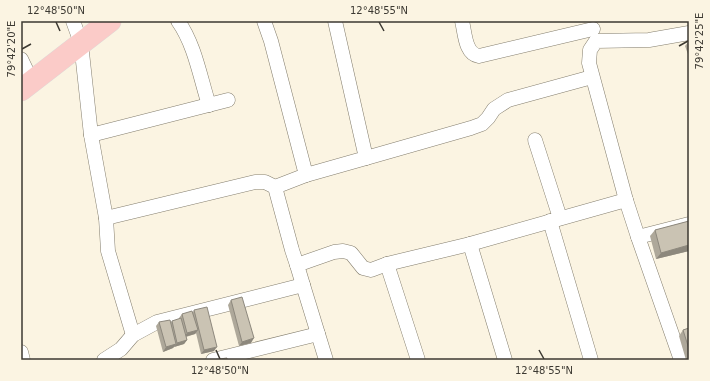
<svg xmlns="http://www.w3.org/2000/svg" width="710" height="381" viewBox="0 0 710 381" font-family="'DejaVu Sans',sans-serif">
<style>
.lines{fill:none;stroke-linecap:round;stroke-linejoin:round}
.minor-casing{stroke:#847e6e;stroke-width:15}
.primary-casing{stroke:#dcdbda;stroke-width:23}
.minor{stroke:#fff;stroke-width:14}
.primary{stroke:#fbcbc8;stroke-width:22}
.wall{fill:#aea89a}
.shaded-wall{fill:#8d887d}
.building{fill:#cac3b3;stroke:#8d887d}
.ticks{fill:none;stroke:#3c3932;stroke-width:1.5}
.neatline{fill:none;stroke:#3c3932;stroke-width:1.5}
.ticks-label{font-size:10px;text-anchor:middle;fill:#3c3932}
</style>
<rect width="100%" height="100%" fill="#fbf4e2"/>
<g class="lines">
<g class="minor-casing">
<g id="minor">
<polyline points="73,21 81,43 91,135 106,218 108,251 133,335"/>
<path d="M178 21C195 45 200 77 209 105"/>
<polyline points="264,21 271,41 306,175 275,187"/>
<path d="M462 21C465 33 465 54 479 56L593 29"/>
<polyline points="21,59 32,82"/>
<polyline points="91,135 228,100"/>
<polyline points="535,140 560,218"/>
<polyline points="366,158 471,128 482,124 488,118 494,109 508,100 592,77"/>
<polyline points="306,175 366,158 335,21"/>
<polyline points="106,218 255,182 265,182 275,187 292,250 297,265"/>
<polyline points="550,221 591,360"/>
<polyline points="638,237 689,224"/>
<polyline points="470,244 505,360"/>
<polyline points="387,264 418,360"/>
<polyline points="303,285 297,265 334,252 343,251 351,253 363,268 371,270 387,264 470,244 626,200"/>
<polyline points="21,352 23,360"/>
<polyline points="104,360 121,349 133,335 157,322 303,285 326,360"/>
<polyline points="213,360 318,334"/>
<polyline points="681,360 638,237 626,200 589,63 590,50 596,41 649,40 689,33"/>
</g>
</g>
<g class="primary-casing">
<polyline id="primary" points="21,90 110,21"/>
</g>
<use href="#minor" class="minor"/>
<use href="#primary" class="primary"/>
</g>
<g class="wall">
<polygon points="689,41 689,57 685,46"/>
<polygon points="689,221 689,251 656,259 650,236 655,230"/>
<polygon points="231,300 251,343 239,346 228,305"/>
<polygon points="194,310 214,351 201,354 196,333 195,334 186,337 187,340 184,344 174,347 173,348 163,352 156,326 159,322 170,323 172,321 179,319 179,318 182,314 193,312"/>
<polygon points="689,328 689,360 686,360 679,336 683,330"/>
</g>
<g class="shaded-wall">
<polygon points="689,245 689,251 656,259 661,253"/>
<polygon points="198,330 195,334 184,337 187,333"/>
<polygon points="254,338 251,343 239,346 242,342"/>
<polygon points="187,340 184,344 174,347 177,343"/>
<polygon points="176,344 173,348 163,352 166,347"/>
<polygon points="217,347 214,351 201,354 204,350"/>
</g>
<g class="building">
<polygon points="689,221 689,245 661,253 655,230"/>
<polygon points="242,297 254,338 242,342 231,300"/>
<polygon points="207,307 217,347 204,350 194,310"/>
<polygon points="192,311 198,330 187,333 182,314"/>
<polygon points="181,318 187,340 177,343 172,321"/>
<polygon points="170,320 176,344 166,347 159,322"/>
<polygon points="689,328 689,349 683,330"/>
<polygon points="227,358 227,360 212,360"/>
</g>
<path class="ticks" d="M56 22 60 31M379 22 384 31M679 46 688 41M22 49 31 44M216 350 220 359M539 350 544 359"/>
<rect width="710" height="381" fill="none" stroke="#fbf4e2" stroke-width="44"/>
<rect x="22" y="22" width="666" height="337" class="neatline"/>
<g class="ticks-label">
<text x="56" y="14">12°48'50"N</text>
<text x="379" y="14">12°48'55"N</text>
<text transform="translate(699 41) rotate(-90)" y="4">79°42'25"E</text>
<text transform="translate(11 49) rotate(-90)" y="4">79°42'20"E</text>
<text x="220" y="374">12°48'50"N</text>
<text x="544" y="374">12°48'55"N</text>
</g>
</svg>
